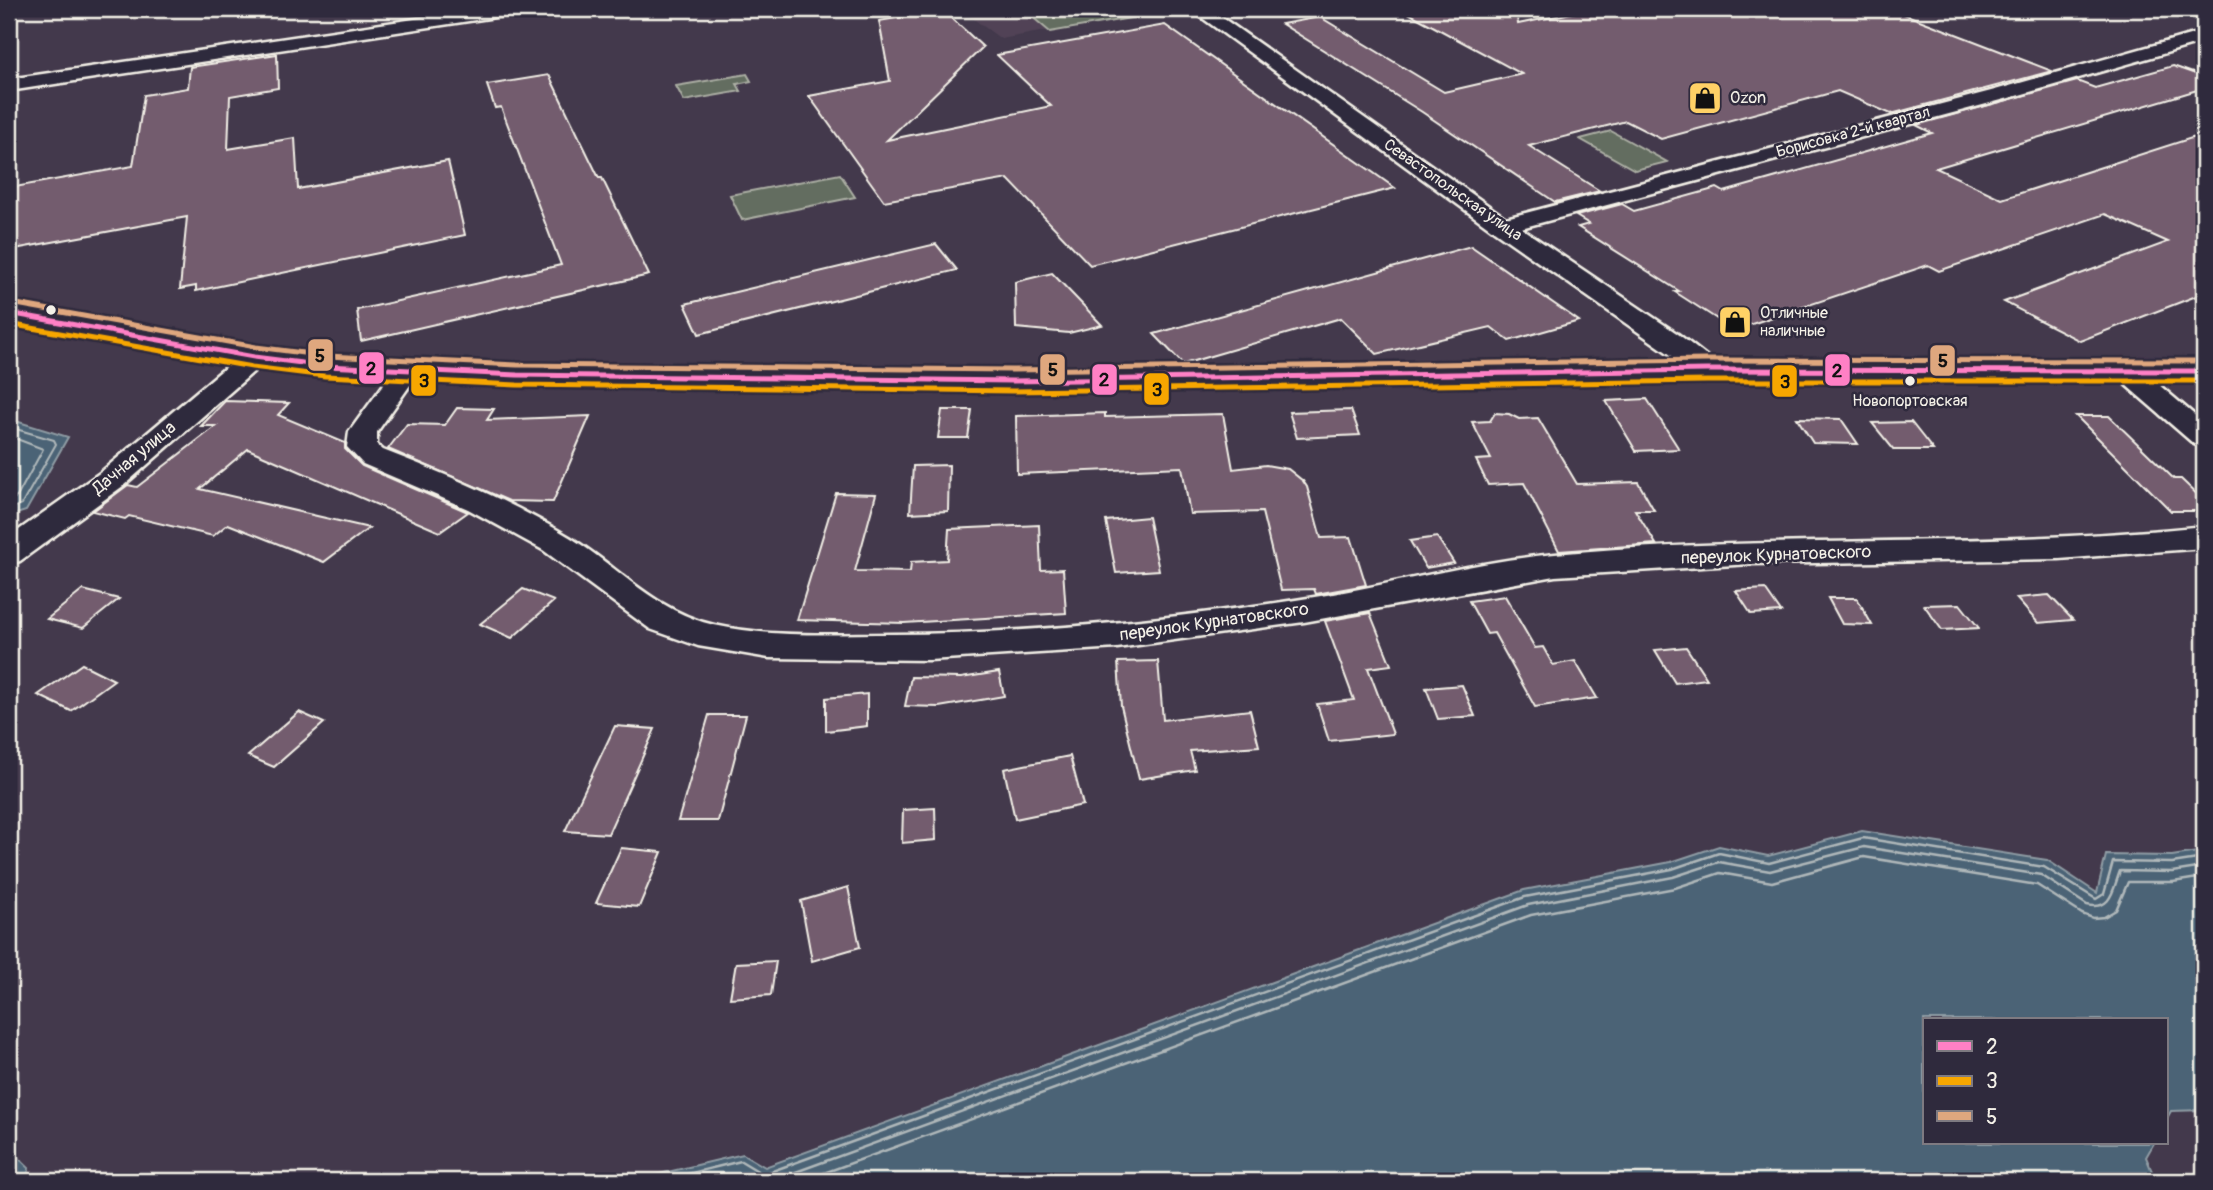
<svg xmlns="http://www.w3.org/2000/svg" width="2213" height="1190" viewBox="0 0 2213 1190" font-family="Pangolin,sans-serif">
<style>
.built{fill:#514356}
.green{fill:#636d61;stroke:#acafa4;stroke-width:2}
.water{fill:#4b6376;stroke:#8f9ca4;stroke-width:2}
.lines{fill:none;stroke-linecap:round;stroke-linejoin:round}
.shore-far1{stroke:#b0b8ba;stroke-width:2}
.shore{stroke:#b0b8ba;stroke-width:2.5}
.building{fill:#735b6e;stroke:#f4f1e8;stroke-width:2}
.minor-casing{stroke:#f4f1e8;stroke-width:5}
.minor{fill:#2f2a3d;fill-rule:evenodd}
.bus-1-casing{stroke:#2f2a3d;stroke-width:10}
.bus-2-casing{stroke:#2f2a3d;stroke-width:10}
.bus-3-casing{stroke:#2f2a3d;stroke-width:10}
.bus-1{stroke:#ff80c5;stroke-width:5}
.bus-2{stroke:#f7a600;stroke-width:5}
.bus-3{stroke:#dfa77e;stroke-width:5}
.bus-dot{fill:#f4f1e8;stroke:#2f2a3d;stroke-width:2.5}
.labels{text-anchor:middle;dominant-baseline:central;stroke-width:5;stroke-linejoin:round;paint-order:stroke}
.far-poi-label{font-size:16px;fill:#f4f1e8;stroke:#2f2a3d;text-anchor:start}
.far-street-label{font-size:16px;fill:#f4f1e8;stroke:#2f2a3d}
.bus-label{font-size:16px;fill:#f4f1e8;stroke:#2f2a3d}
.street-label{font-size:18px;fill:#f4f1e8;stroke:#2f2a3d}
.line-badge{stroke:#2f2a3d;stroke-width:2.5}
.pale-badge-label{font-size:19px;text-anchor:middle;font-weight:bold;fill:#111}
</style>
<rect width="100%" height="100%" fill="#43394c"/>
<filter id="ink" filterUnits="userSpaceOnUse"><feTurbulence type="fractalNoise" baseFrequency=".0143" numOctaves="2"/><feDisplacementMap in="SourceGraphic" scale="14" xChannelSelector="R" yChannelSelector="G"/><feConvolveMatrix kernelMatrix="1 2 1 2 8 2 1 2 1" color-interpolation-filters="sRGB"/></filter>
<g filter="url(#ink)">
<polygon class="built" points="960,9 1165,9 1001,39"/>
<g class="green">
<polygon points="1070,9 1126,9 1137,17 1050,32 1030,15"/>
<polygon points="747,74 751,81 737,84 741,91 684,101 676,86"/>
<polygon points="1611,131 1667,162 1635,170 1580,139"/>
<polygon points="840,174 855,197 742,220 730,195"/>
</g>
<g class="water">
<polygon points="9,419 68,437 26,511 10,516 9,520"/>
<polygon points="1862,831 2047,860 2097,893 2106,855 2172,856 2204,851 2204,1110 2171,1111 2166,1120 2166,1020 1924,1020 1924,1143 2154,1143 2146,1157 2156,1181 630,1181 743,1154 765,1167 1524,890 1671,862 1719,846 1768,856"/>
<polygon points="9,1149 29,1168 27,1181 9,1181"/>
</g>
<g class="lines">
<g class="shore-far1">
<polyline points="9,427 54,440 56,444 22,504 9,509"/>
<polyline points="9,436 43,449 17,497 9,500"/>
</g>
<g class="shore">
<polyline points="659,1181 741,1161 761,1173 767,1173 1525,897 1672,869 1719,853 1769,863 1863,838 2044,867 2096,899 2104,894 2113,862 2172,863 2204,858"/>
<path d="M771 1181 1528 905 1673 877 1719 862 1770 871 1864 847 2041 875 2087 905C2112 911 2113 889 2120 871L2172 872 2204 867"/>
<polyline points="802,1181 1531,915 1675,888 1720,873 1772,882 1864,857 2037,885 2082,914 2093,918 2104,917 2116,910 2128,882 2173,882 2204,877"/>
</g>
</g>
<g class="building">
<polygon points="1401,9 1516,9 1518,24 1591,9 1891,9 2052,71 1891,114 1838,91 1661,139 1626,121 1529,146 1600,191 1555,202 1422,112 1282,24 1320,17 1444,92 1522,74"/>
<polygon points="943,10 983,47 887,140 1051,106 997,55 1165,25 1395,188 1090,265 1008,179 884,201 809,96 890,81 879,21"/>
<polygon points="277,54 278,88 230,96 228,149 295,138 298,189 448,161 465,235 196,291 196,286 180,289 187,217 9,250 9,188 133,166 144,95 188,88 190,67"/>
<polygon points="2173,66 2204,77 2204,88 1936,168 2002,199 2204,134 2204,293 2080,341 2004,302 2168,242 2105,214 1939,271 1928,265 1734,330 1675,292 1679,291 1578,227 1589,224 1576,216 1622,204 1634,211 1717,188 1724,192 1932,133 1916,125 2077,81 2095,88"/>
<polygon points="549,75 599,178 602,178 649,275 361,341 357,310 561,265 501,107 495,108 487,85"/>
<polygon points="936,244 957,270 699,334 685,304"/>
<polygon points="1471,246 1579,321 1509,341 1491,327 1377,354 1341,318 1183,364 1154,334"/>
<polygon points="1052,273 1102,325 1069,333 1016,328 1015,282"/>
<polygon points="1647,399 1679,449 1636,451 1606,401"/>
<polygon points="225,401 289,403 278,415 345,443 345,449 362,466 468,512 440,532 248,449 200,489 369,528 324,562 228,524 213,536 129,516 125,519 93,511 128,485 137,487 216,426 201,426"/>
<polygon points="457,408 494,409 487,420 590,416 553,502 509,501 388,449 407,424 445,425"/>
<polygon points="942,410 972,410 968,438 938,438"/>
<polygon points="1351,410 1360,435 1297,438 1289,412"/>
<polygon points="1105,413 1105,417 1223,414 1233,469 1266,465 1288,469 1303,481 1307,487 1321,538 1351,537 1366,585 1316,594 1314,589 1281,590 1262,512 1190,514 1182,467 1017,474 1016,416"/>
<polygon points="1495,413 1509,414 1519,419 1538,418 1577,484 1638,482 1654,510 1635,510 1656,544 1559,551 1524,483 1488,485 1476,460 1491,459 1472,422 1490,421"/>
<polygon points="2076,416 2109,416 2174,479 2181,479 2204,501 2204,511 2171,511"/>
<polygon points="1797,418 1841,419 1858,444 1813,443"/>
<polygon points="1911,422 1933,450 1894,450 1872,423"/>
<polygon points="949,465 948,511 910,513 913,466"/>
<polygon points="836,493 876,494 855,571 910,572 911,562 947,560 949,529 1039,525 1041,570 1063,569 1066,613 904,623 797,620"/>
<polygon points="1148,517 1159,570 1116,573 1106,521"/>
<polygon points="1437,537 1454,563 1426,568 1410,541"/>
<polygon points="523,589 554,601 512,638 480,624"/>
<polygon points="1765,589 1781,612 1751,614 1736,591"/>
<polygon points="83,590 119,599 83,628 47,619"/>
<polygon points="2049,595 2073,620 2038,623 2016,598"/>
<polygon points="1505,596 1535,648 1543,647 1553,665 1575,661 1597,698 1535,707 1494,633 1487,634 1469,601"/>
<polygon points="1828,598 1857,598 1872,625 1842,624"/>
<polygon points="1960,604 1979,628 1942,630 1924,605"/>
<polygon points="1370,613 1391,665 1368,668 1393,734 1329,741 1317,704 1354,700 1325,621"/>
<polygon points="1686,647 1707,679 1675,683 1655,650"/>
<polygon points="1158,661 1163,720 1250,710 1259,746 1190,751 1195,770 1139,779 1121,706 1118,662"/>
<polygon points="82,664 114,680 71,711 38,695"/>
<polygon points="999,672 1004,696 939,707 905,706 911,677 961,678"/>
<polygon points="1462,685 1475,716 1438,719 1426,688"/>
<polygon points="867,694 867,726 826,731 826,698"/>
<polygon points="299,712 324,723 274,767 248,756"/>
<polygon points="709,715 746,715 718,821 678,821"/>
<polygon points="615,726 655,729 608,834 565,831"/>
<polygon points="1070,756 1083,805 1015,819 1004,769"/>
<polygon points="935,808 936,840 902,843 903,810"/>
<polygon points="621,848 662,852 639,907 596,903"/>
<polygon points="848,887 860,947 812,961 801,901"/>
<polygon points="776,961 771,995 730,998 736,963"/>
</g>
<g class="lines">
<g class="minor-casing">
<g id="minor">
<polygon points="482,9 524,9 515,14 9,91 9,79"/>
<path d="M1190 9H1210L1506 218 1995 90 2204 31V42L2009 98 1521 228 1678 334 1714 362 2204 363V379H2152L2204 423V447L2194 444 2119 379C1979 379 1839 376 1700 378 1272 385 843 399 415 378L377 432V445L383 450C448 475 512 502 571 538 619 568 657 612 714 625 772 638 834 634 893 634 1040 634 1187 618 1333 594 1407 581 1480 561 1555 554 1771 534 1988 549 2204 526V548L2059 559 1751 564 1555 576 1304 622 1117 648 929 660 769 658 698 646 650 629 543 550 468 509 363 464 347 447 349 432 389 377 326 374 260 366 123 486 20 561 9 564V537L101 472 233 361 9 321V305L254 349 326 358 517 367 1013 373 1681 362 1494 231Z"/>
<polygon points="2190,9 2204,9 2204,15 2193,13"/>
</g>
</g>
<use href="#minor" class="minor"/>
<g class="bus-1-casing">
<polyline id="bus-1" points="9,313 254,357 326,366 517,375 1013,381 1707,370 2204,371"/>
</g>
<g class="bus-2-casing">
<polyline id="bus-2" points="9,324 252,367 325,376 517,385 1013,391 1707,381 2204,381"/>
</g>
<g class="bus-3-casing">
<polyline id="bus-3" points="11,303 256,347 327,356 517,365 1013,370 1707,360 2204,361"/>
</g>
<use href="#bus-1" class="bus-1"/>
<use href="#bus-2" class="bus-2"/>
<use href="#bus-3" class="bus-3"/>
</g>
</g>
<defs>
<g id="shop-square" transform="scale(1.75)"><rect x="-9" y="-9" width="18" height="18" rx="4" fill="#ffd166" stroke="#2f2a3d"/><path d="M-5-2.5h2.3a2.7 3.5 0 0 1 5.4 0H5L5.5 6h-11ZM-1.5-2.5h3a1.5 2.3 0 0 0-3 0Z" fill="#111"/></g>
</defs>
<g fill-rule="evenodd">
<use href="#shop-square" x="1705" y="98"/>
<use href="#shop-square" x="1735" y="322"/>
</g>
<g class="bus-dot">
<circle cx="51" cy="310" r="6"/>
<circle cx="1910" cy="381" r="6"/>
</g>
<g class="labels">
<g class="far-poi-label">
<text x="1730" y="98">Ozon</text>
<text x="1760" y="313">Отличные<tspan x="1760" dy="18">наличные</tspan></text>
</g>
<g class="far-street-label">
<text transform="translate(1853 132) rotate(-15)">Борисовка 2-й квартал</text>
<text transform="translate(1453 190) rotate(35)">Севастопольская улица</text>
</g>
<g class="bus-label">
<text x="1910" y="401">Новопортовская</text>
</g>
<g class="street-label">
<text transform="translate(134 458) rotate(-40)">Дачная улица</text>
<text transform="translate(1776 555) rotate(-2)">переулок Курнатовского</text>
<text transform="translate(1214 622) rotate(-8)">переулок Курнатовского</text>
</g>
</g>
<g class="line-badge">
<rect x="307" y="338" width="27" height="34" rx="7" fill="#dfa77e"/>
<rect x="1929" y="344" width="27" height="33" rx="7" fill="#dfa77e"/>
<rect x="358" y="351" width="27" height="34" rx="7" fill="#ff80c5"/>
<rect x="1039" y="353" width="27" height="33" rx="7" fill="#dfa77e"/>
<rect x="1824" y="353" width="27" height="34" rx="7" fill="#ff80c5"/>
<rect x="1091" y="363" width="27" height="33" rx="7" fill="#ff80c5"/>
<rect x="410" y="364" width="27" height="33" rx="7" fill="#f7a600"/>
<rect x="1771" y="364" width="27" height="34" rx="7" fill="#f7a600"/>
<rect x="1143" y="372" width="27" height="34" rx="7" fill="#f7a600"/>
</g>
<g class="pale-badge-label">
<text x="320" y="362">5</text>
<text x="1943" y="367">5</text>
<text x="371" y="375">2</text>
<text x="1053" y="376">5</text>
<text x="1837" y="377">2</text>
<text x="1104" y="386">2</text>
<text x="424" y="387">3</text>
<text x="1785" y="388">3</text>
<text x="1157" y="396">3</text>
</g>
<rect width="2213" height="1190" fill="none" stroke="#2f2a3d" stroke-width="35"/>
<rect x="18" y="18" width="2178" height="1155" fill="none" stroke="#f4f1e8" stroke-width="2.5" filter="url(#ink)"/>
<rect x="1923" y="1018" width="245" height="126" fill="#2f2a3d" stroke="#7e7a81" stroke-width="2"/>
<rect x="1937" y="1041" width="35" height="10" fill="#ff80c5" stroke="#7e7a81" stroke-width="2"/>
<text x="1986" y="1054" font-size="21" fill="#f4f1e8">2</text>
<rect x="1937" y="1076" width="35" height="10" fill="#f7a600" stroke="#7e7a81" stroke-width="2"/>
<text x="1986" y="1088" font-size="21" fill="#f4f1e8">3</text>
<rect x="1937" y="1111" width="35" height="10" fill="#dfa77e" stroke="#7e7a81" stroke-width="2"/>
<text x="1986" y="1124" font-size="21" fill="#f4f1e8">5</text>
</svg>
